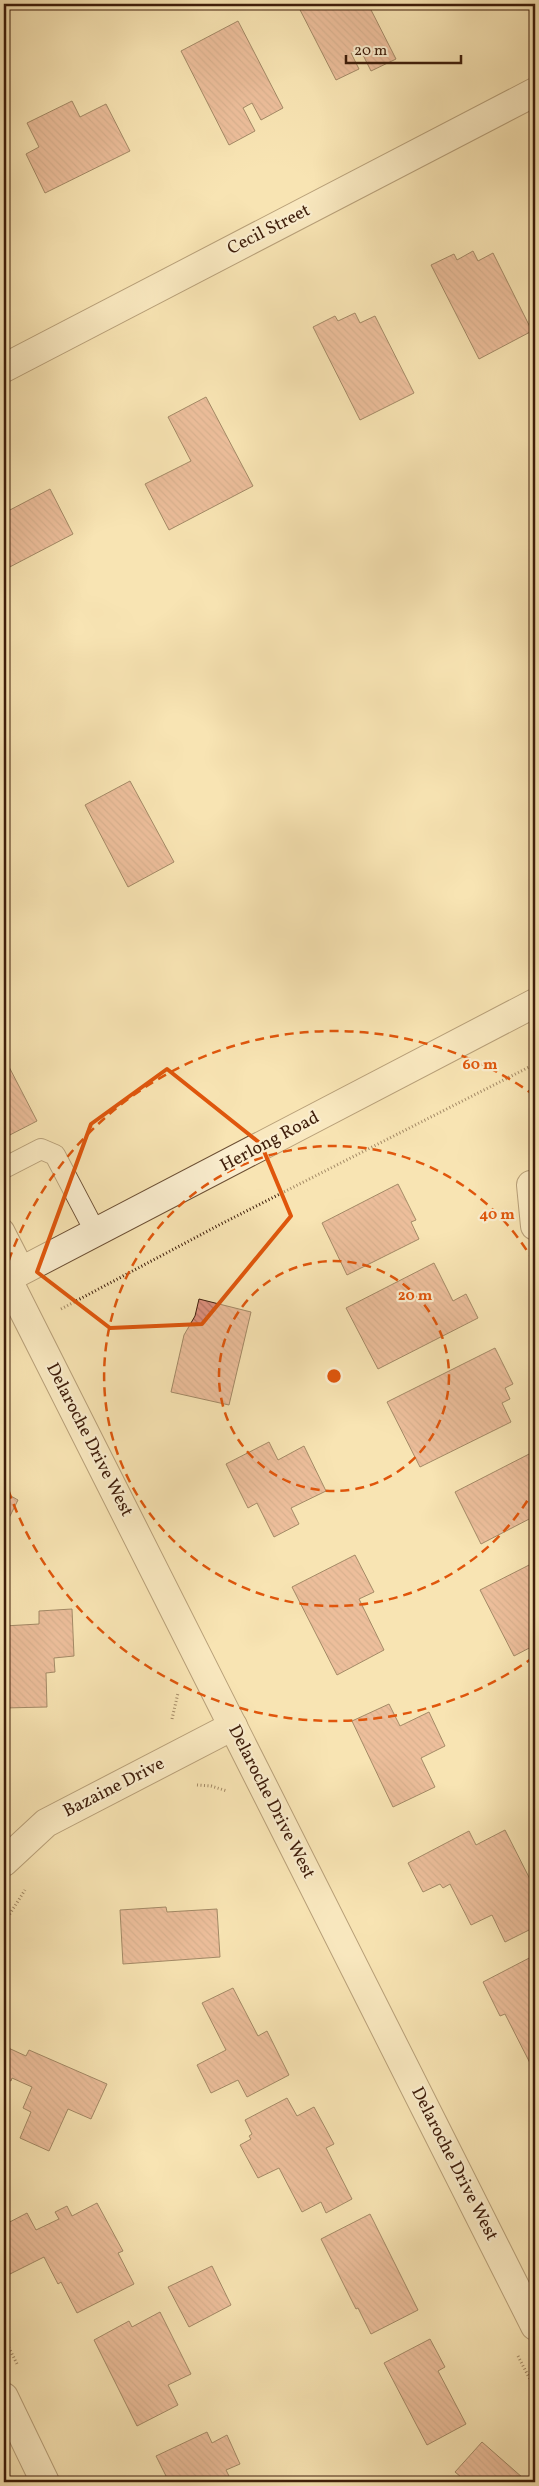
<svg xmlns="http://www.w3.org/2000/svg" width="539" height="2486" viewBox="0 0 539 2486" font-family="Vollkorn,serif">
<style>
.building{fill:url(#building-back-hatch);stroke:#3e1d0a}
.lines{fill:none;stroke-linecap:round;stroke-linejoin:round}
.service-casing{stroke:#6c4f34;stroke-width:22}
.minor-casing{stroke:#6c4f34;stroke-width:30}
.tertiary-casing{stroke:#6c4f34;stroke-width:30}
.path{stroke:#3e1d0a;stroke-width:3;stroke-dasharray:1 2.5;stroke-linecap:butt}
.service{stroke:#faedce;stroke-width:20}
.minor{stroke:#faedce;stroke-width:28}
.tertiary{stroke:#faedce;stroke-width:28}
.marked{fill:none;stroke:#e0560c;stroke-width:4;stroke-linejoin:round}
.ring{fill:none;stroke:#e0560c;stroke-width:2.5;stroke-dasharray:9 6}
.labels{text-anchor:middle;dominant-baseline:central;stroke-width:4.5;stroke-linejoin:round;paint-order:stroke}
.street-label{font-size:18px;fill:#3e1d0a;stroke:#faedce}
.centre{fill:#e0560c;stroke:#faedce;stroke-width:2.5}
.ring-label{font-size:15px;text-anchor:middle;font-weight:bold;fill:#e0560c;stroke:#faedce;stroke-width:4.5;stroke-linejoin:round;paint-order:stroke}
</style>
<defs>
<pattern id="building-back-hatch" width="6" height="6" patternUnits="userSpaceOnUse" patternTransform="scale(1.25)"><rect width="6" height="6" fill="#df917f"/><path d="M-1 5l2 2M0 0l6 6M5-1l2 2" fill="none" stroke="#b67666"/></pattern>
</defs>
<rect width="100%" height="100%" fill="#f8e4b3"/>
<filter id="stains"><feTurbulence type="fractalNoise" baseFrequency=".004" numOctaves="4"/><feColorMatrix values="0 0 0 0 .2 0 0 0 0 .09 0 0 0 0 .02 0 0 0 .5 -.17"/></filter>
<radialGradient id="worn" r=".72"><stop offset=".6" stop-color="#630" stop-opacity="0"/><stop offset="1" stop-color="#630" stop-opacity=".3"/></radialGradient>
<g class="building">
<polygon points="297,4 368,4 396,59 371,71 360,49 351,53 359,69 336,80"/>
<polygon points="238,21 283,108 261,120 252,103 243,108 255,131 229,145 181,51"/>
<polygon points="72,101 80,117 106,104 130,151 45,193 26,154 39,147 27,123"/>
<polygon points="473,251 478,261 493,253 532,331 479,359 431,265 454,254 457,260"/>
<polygon points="355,313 360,323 375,316 414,393 360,420 313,327 335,316 338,321"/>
<polygon points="206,397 253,486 169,530 145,484 191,461 168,417"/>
<polygon points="50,489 73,534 4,570 4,503 8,511"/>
<polygon points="130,781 174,862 128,887 85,805"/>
<polygon points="6,1061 37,1121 4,1138 4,1062"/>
<polygon points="398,1184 416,1220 411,1222 419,1239 347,1275 322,1223"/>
<polygon points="434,1263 453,1301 466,1294 478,1318 378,1369 346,1308"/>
<polygon points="199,1299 251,1312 229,1405 171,1392 184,1335 195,1316"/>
<polygon points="495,1348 513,1384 505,1388 510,1399 502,1403 511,1422 420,1467 387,1402"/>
<polygon points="269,1442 278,1460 304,1446 326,1491 291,1508 299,1524 274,1537 257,1503 248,1508 226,1464"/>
<polygon points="535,1451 535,1516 481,1544 455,1492"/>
<polygon points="4,1492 18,1500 4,1528"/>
<polygon points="355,1555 374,1592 359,1599 384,1650 337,1675 292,1587"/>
<polygon points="535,1562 535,1645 514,1656 480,1590"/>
<polygon points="72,1609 74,1656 54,1658 55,1672 46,1673 47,1707 4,1708 4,1626 39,1624 39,1611"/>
<polygon points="389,1704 400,1726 429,1712 445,1746 421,1758 435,1787 393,1807 352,1721"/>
<polygon points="505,1830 535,1889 535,1927 505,1942 492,1915 471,1925 450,1884 443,1888 440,1884 423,1892 408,1863 469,1831 476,1845"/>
<polygon points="166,1907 167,1912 217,1909 220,1957 123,1964 120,1910"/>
<polygon points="535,1955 535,2063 531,2065 505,2014 500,2016 483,1982"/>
<polygon points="233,1988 258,2036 267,2031 289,2075 247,2097 238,2080 211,2093 197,2065 226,2050 202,2003"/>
<polygon points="4,2046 26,2056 29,2050 107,2084 91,2119 68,2109 49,2151 20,2138 31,2112 23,2108 32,2087 12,2078 11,2081 4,2078"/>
<polygon points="287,2098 297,2116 314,2107 334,2144 326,2148 352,2199 326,2213 321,2202 302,2212 279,2168 258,2178 240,2145 251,2139 249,2136 252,2134 245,2120"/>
<polygon points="97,2203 123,2251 118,2253 134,2284 77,2313 61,2282 58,2284 44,2257 6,2276 4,2271 4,2225 27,2213 36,2230 59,2219 55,2212 67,2206 72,2216"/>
<polygon points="370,2214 418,2310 371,2334 358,2308 356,2309 321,2239"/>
<polygon points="212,2266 231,2305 189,2327 168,2287"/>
<polygon points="160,2312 191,2374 168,2385 178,2405 137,2426 94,2340 129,2321 132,2327"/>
<polygon points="430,2339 445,2367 438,2371 466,2424 427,2445 384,2363"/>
<polygon points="207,2432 212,2443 227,2435 240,2464 226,2470 232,2482 169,2482 156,2456"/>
<polygon points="482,2442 523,2478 520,2481 521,2482 467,2482 455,2472"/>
</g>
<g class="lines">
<g class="service-casing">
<g id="service">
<polyline points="4,1168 41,1149 55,1155 96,1233"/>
<polyline points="4,1230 24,1269"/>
</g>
</g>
<g class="minor-casing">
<g id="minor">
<polyline points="4,368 535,92"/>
<polyline points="531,1185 535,1226"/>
<polyline points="7,1278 535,2326"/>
<polyline points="4,1862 46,1823 233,1726"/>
<polyline points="4,2397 45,2482"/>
</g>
</g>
<g class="tertiary-casing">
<polyline id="tertiary" points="4,1280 535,1003"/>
</g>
<g class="path">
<polyline points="61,1309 221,1224 535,1064"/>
<polyline points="172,1719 178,1693"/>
<polyline points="197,1785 211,1786 227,1791"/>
<polyline points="4,1923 25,1890"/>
<polyline points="4,2338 18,2366"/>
<polyline points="518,2356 535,2389"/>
</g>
<use href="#service" class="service"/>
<use href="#minor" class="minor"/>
<use href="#tertiary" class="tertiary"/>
</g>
<path d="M0 0H539V2486H0ZM167 1069 261 1144 291 1216 202 1324 110 1328 37 1272 91 1124Z" fill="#f8e4b3" fill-opacity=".55" fill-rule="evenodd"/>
<path class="marked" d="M167 1069 261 1144 291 1216 202 1324 110 1328 37 1272 91 1124Z"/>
<g class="ring">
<circle cx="334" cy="1376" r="115"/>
<path d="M535 1488A230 230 0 1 1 535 1264"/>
<path d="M534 1657A345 345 0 0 1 4 1477M4 1275A345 345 0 0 1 534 1095"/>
</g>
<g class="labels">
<g class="street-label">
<text transform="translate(269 230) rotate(-27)">Cecil Street</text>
<text transform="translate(270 1142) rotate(-28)">Herlong Road</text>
<text transform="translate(89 1440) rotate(63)">Delaroche Drive West</text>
<text transform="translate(114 1788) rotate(-27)">Bazaine Drive</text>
<text transform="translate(271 1802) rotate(63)">Delaroche Drive West</text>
<text transform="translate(454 2164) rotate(63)">Delaroche Drive West</text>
</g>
</g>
<circle cx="334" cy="1376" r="8" class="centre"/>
<g class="ring-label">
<text x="480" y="1069">60 m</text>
<text x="497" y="1219">40 m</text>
<text x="415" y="1300">20 m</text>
</g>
<rect width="539" height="2486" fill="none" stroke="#f8e4b3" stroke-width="20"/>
<rect x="5" y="5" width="529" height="2476" fill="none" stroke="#3e1d0a" stroke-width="2.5"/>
<rect x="10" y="10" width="519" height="2466" fill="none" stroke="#3e1d0a"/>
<path d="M346 55v8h115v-8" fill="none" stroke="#3e1d0a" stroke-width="2.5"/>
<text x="354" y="55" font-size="15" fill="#3e1d0a" stroke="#faedce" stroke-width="4" paint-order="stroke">20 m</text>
<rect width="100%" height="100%" filter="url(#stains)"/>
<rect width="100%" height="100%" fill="url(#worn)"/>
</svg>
